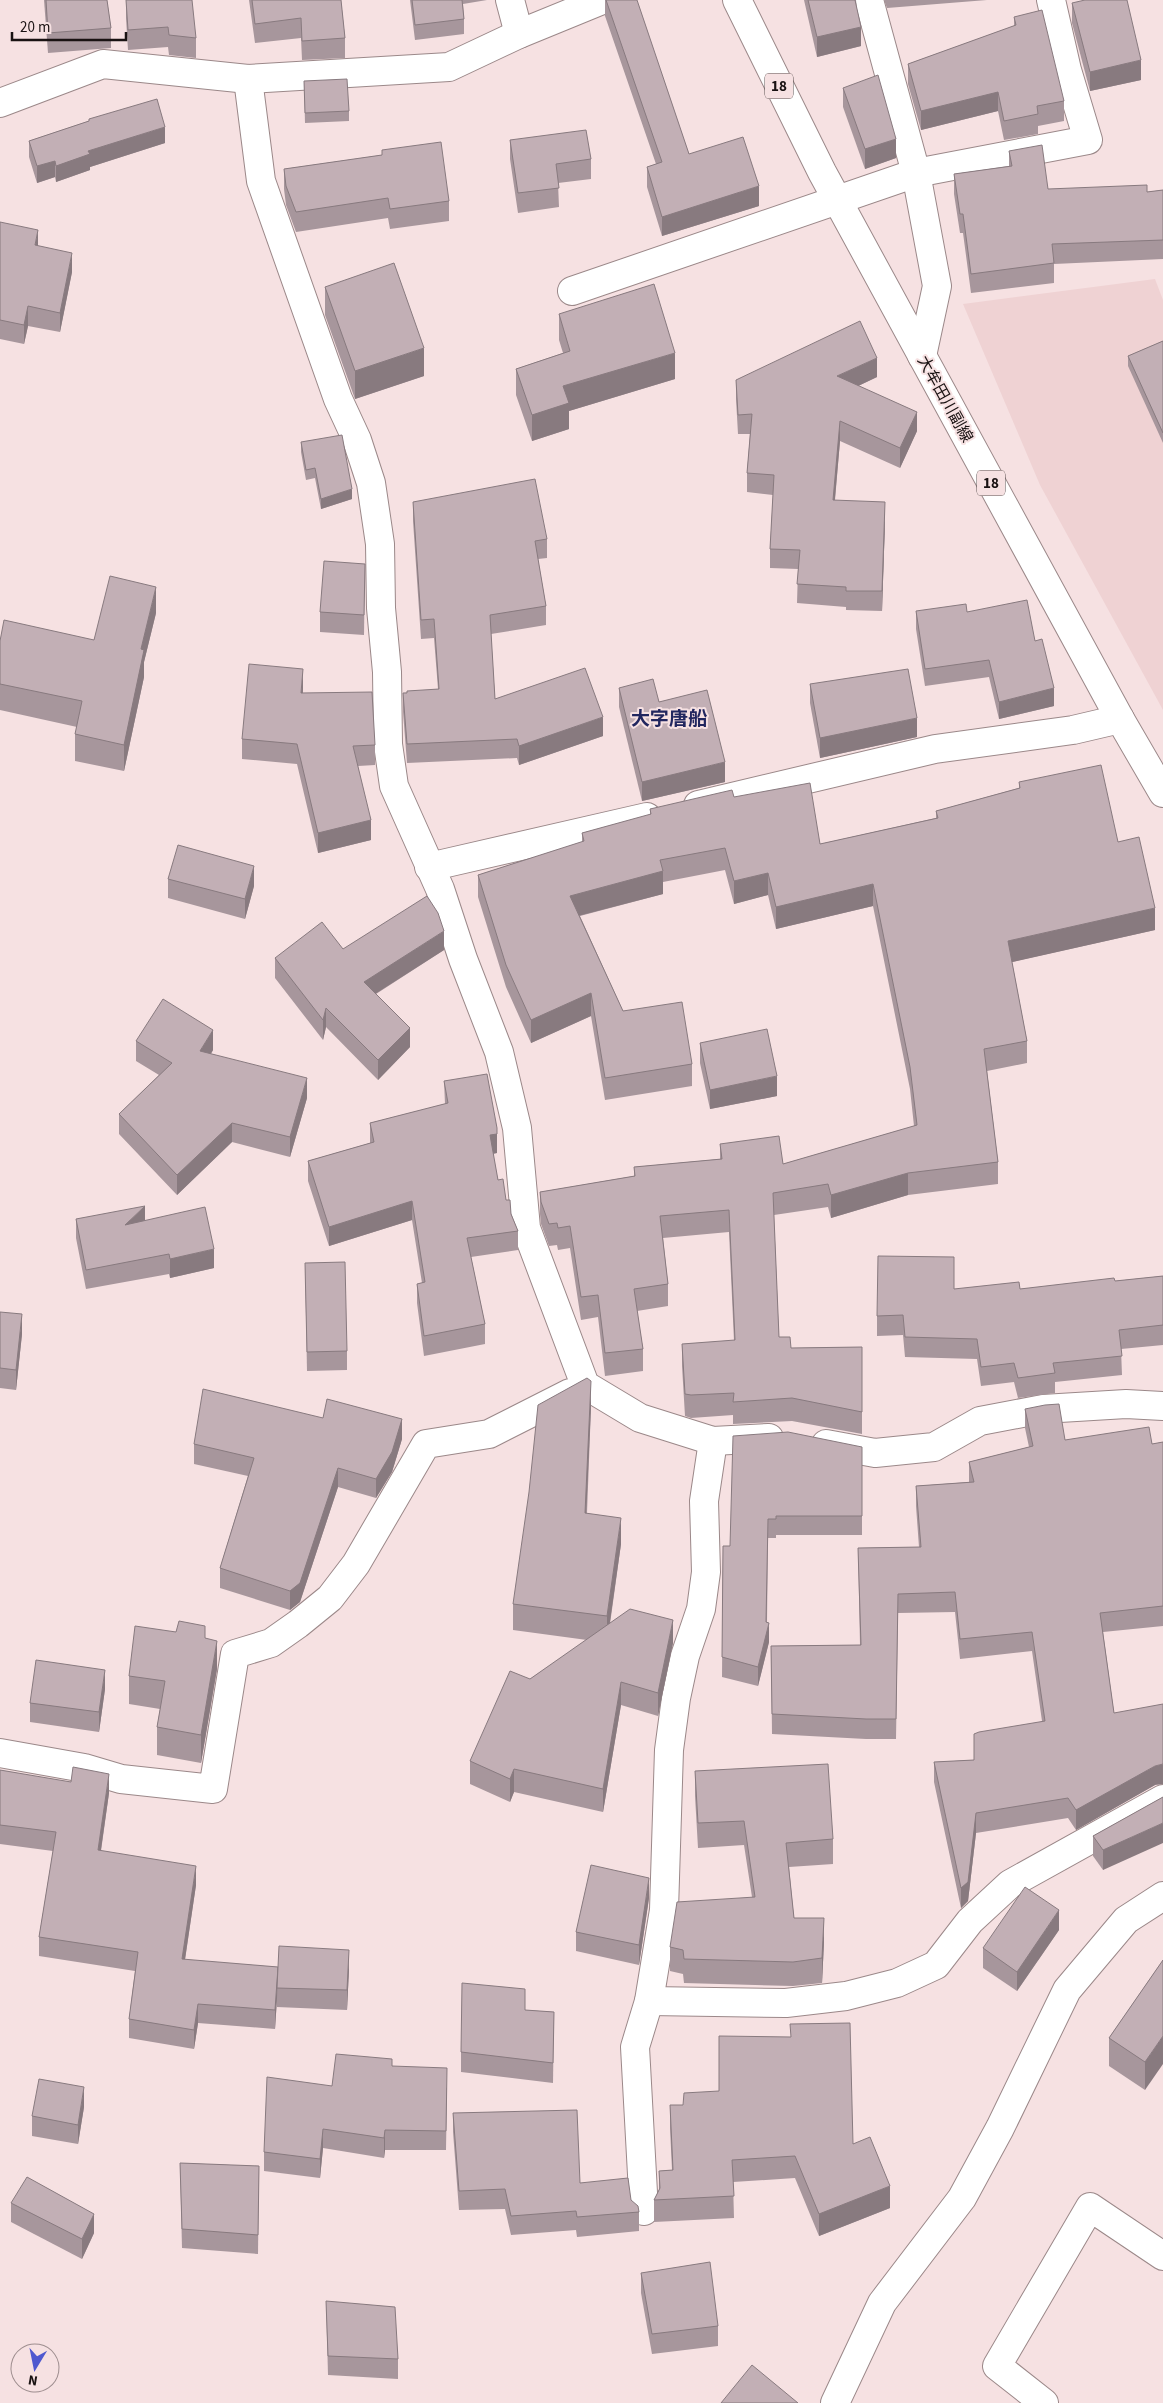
<svg xmlns="http://www.w3.org/2000/svg" width="1163" height="2403" viewBox="0 0 1163 2403" font-family="'Source Sans 3','Noto Sans JP',sans-serif">
<style>
.built{fill:#efd2d3}
.lines{fill:none;stroke-linecap:round;stroke-linejoin:round}
.street-casing{stroke:#9b8889;stroke-width:30}
.primary-casing{stroke:#9b8889;stroke-width:30}
.street{stroke:#fff;stroke-width:28}
.primary{stroke:#fff;stroke-width:28}
.wall{fill:#a7969c}
.shaded-wall{fill:#887a7f}
.building{fill:#c2afb5;stroke:#887a7f}
.labels{text-anchor:middle;dominant-baseline:central;stroke-width:4;stroke-linejoin:round;paint-order:stroke}
.shield{fill:#f6e1e2;stroke:#5b5050;stroke-width:1}
.shield-label{font-size:15px;font-weight:bold;fill:#191212}
.street-label{font-size:16px;fill:#191212;stroke:#f6e1e2}
.quarter-label{font-size:19px;font-weight:bold;fill:#21265f;stroke:#f6e1e2}
</style>
<rect width="100%" height="100%" fill="#f6e1e2"/>
<polygon class="built" points="1155,279 1163,300 1163,710 1040,485 963,304"/>
<g class="lines">
<g class="street-casing">
<g id="street">
<polyline points="510,0 519,34"/>
<polyline points="869,0 916,173 937,286 922,356"/>
<polyline points="248,79 261,181 338,399 357,440 371,483 380,544 381,608 387,672 388,744 394,786 440,889 463,959 499,1052 517,1128 526,1228 585,1385 640,1418 713,1441 769,1438"/>
<polyline points="0,103 103,64 248,79 449,67 519,34 602,0"/>
<polyline points="572,291 916,173 1088,140 1067,70 1051,0"/>
<polyline points="698,805 935,749 1073,730 1120,719"/>
<polyline points="429,867 647,817"/>
<polyline points="826,1444 875,1453 934,1447 980,1421 1043,1409 1126,1404 1163,1406"/>
<polyline points="0,1753 84,1768 121,1779 213,1789 235,1654 271,1643 298,1624 330,1598 356,1564 426,1444 489,1434 570,1393"/>
<polyline points="649,2001 786,2003 846,1996 897,1983 936,1965 970,1921 1010,1884 1163,1799"/>
<polyline points="644,2211 635,2047 649,2001 664,1910 669,1750 676,1698 685,1656 701,1609 706,1572 704,1501 713,1441"/>
<polyline points="835,2403 882,2303 962,2198 1000,2128 1067,1990 1126,1920 1163,1896"/>
<polyline points="1044,2403 997,2366 1090,2207 1163,2256"/>
</g>
</g>
<g class="primary-casing">
<polyline id="primary" points="737,0 822,172 1120,719 1163,793"/>
</g>
<use href="#street" class="street"/>
<use href="#primary" class="primary"/>
</g>
<g class="wall">
<polygon points="44,0 107,0 111,28 111,48 48,53"/>
<polygon points="126,0 196,38 196,58 169,55 168,47 128,50 126,18"/>
<polygon points="249,0 341,0 345,38 345,58 302,60 301,38 255,43"/>
<polygon points="410,0 487,0 463,4 464,19 464,34 415,40"/>
<polygon points="605,0 636,0 689,154 759,206 662,236 647,187 647,167 656,164 605,16"/>
<polygon points="804,0 856,0 861,46 817,57"/>
<polygon points="884,0 987,0 887,8"/>
<polygon points="1072,3 1141,80 1090,91 1072,23"/>
<polygon points="1014,17 1064,101 1064,121 1038,126 1038,134 1004,140 998,111 921,130 908,84 908,64 1014,26"/>
<polygon points="304,81 349,111 349,121 305,123"/>
<polygon points="843,88 896,158 865,169 843,107"/>
<polygon points="89,119 165,143 90,167 90,170 56,182 55,177 37,183 29,157 29,141 89,121"/>
<polygon points="510,140 591,159 591,179 558,183 559,207 518,213 510,159"/>
<polygon points="382,150 449,201 449,221 390,229 388,218 296,232 286,205 284,189 284,169 382,155"/>
<polygon points="1009,151 1048,189 1147,192 1163,190 1163,259 1054,264 1054,283 971,293 963,233 960,233 954,194 954,174 1009,166"/>
<polygon points="0,222 38,246 72,272 60,332 28,326 24,344 0,339"/>
<polygon points="325,287 424,376 355,399 325,315"/>
<polygon points="559,314 675,379 569,411 569,429 532,441 516,395 516,369 563,353 559,340"/>
<polygon points="1163,341 1163,443 1128,366 1128,356"/>
<polygon points="877,377 858,386 917,431 900,468 840,441 835,500 885,522 882,611 846,610 846,607 797,603 798,569 770,568 770,549 773,495 747,492 747,473 750,434 738,434 736,399 736,380"/>
<polygon points="301,442 352,499 321,509 315,478 306,480 301,452"/>
<polygon points="413,502 547,539 547,558 538,559 546,606 546,625 491,634 495,699 603,736 519,765 517,758 407,763 403,712 403,693 438,689 434,638 421,639 413,521"/>
<polygon points="365,564 364,635 320,632 320,612"/>
<polygon points="916,611 967,612 1035,641 1054,706 999,719 989,677 925,686 916,629"/>
<polygon points="156,613 144,662 144,677 124,771 75,761 75,734 77,727 0,710 0,641 94,640"/>
<polygon points="810,684 917,737 820,758 810,703"/>
<polygon points="619,688 725,782 642,801 619,707"/>
<polygon points="303,689 303,693 375,745 375,765 358,766 371,840 318,853 297,764 242,759 242,739"/>
<polygon points="1019,782 1118,842 1155,930 1012,962 1027,1041 1027,1063 987,1071 998,1162 998,1184 908,1195 831,1218 828,1207 774,1215 779,1337 791,1348 862,1347 862,1434 792,1421 733,1424 733,1415 691,1418 685,1416 682,1366 682,1344 734,1341 729,1232 663,1238 668,1284 668,1306 637,1311 643,1349 643,1371 605,1376 598,1317 581,1320 570,1248 558,1250 557,1245 549,1246 541,1224 540,1214 540,1192 634,1176 634,1167 720,1159 720,1144 783,1164 914,1126 910,1089 873,906 776,929 768,895 734,904 725,870 663,882 663,894 580,916 623,1011 692,1064 692,1086 605,1100 591,1016 531,1043 506,987 478,897 478,875 582,842 582,833 650,815 650,809 734,797 820,844 936,818 936,811 1019,788"/>
<polygon points="168,879 254,886 245,919 168,898"/>
<polygon points="343,949 444,950 376,994 410,1047 378,1080 326,1027 323,1040 275,978 275,958"/>
<polygon points="136,1041 213,1050 211,1054 307,1098 290,1157 232,1142 177,1195 119,1134 119,1114 159,1075 136,1061"/>
<polygon points="700,1043 777,1096 710,1109 700,1063"/>
<polygon points="444,1081 497,1147 497,1153 493,1154 498,1180 518,1231 518,1250 471,1257 485,1324 485,1344 424,1356 417,1303 417,1284 422,1283 412,1220 329,1246 308,1181 308,1161 370,1143 370,1123 445,1104"/>
<polygon points="76,1219 145,1220 214,1268 170,1278 169,1274 86,1289 76,1238"/>
<polygon points="305,1263 347,1351 347,1370 307,1371"/>
<polygon points="1163,1276 1163,1345 1121,1349 1122,1375 1055,1382 1055,1393 1018,1398 1014,1382 981,1386 977,1359 905,1357 903,1335 877,1336 877,1316 954,1289 1020,1289 1115,1281"/>
<polygon points="0,1312 22,1334 16,1390 0,1388"/>
<polygon points="591,1407 587,1513 621,1544 610,1624 673,1643 658,1716 621,1705 603,1812 514,1792 510,1802 470,1784 470,1761 530,1679 587,1640 513,1630 513,1604"/>
<polygon points="1025,1409 1065,1440 1152,1444 1163,1442 1163,1626 1103,1632 1114,1713 1155,1785 1076,1830 1068,1818 976,1833 968,1901 961,1908 934,1782 934,1762 974,1760 1042,1721 1032,1651 960,1659 955,1612 898,1613 896,1739 866,1739 772,1734 771,1646 860,1645 858,1548 919,1547 916,1506 916,1486 969,1482 969,1462 1029,1447 1025,1428"/>
<polygon points="402,1439 392,1472 376,1498 338,1487 300,1602 290,1610 220,1588 220,1568 248,1476 194,1464 194,1444"/>
<polygon points="862,1447 862,1535 776,1535 776,1538 768,1538 767,1622 769,1642 758,1686 722,1677 723,1546 730,1546"/>
<polygon points="205,1639 217,1669 201,1763 157,1755 157,1727 160,1709 129,1704 129,1676"/>
<polygon points="105,1689 99,1732 30,1722 30,1703"/>
<polygon points="0,1770 109,1793 101,1851 196,1885 185,1960 278,1967 349,1969 347,2010 277,2007 277,1998 275,2029 198,2023 194,2049 129,2038 129,2019 135,1971 39,1956 39,1937 53,1851 0,1844"/>
<polygon points="695,1771 833,1839 833,1864 789,1867 794,1918 824,1942 822,1983 793,1986 684,1983 683,1974 670,1971 670,1947 752,1897 744,1845 698,1848 695,1796"/>
<polygon points="1163,1797 1103,1870 1093,1856 1093,1836"/>
<polygon points="649,1898 639,1965 576,1951 576,1932"/>
<polygon points="1059,1930 1017,1991 983,1968 983,1948"/>
<polygon points="1163,1960 1145,2090 1109,2066 1109,2038"/>
<polygon points="525,2010 554,2012 553,2083 461,2072 461,2052"/>
<polygon points="392,2066 447,2088 446,2150 385,2150 384,2158 323,2148 320,2178 264,2171 264,2152 332,2086"/>
<polygon points="670,2105 853,2144 890,2208 819,2236 795,2178 733,2182 734,2218 654,2222 654,2200 659,2190 659,2171 672,2170 670,2128"/>
<polygon points="84,2107 78,2144 32,2136 32,2116"/>
<polygon points="453,2113 580,2183 631,2200 639,2212 639,2231 577,2237 576,2230 511,2235 505,2209 459,2210 453,2132"/>
<polygon points="180,2163 259,2166 258,2254 182,2248"/>
<polygon points="11,2203 94,2233 82,2259 11,2222"/>
<polygon points="641,2273 718,2326 718,2346 652,2354 641,2293"/>
<polygon points="326,2301 398,2359 398,2379 328,2375"/>
</g>
<g class="shaded-wall">
<polygon points="861,27 861,46 817,57 817,37"/>
<polygon points="1141,60 1141,80 1090,91 1090,72"/>
<polygon points="998,92 998,111 921,130 921,111"/>
<polygon points="165,127 165,143 90,167 90,170 56,182 56,166 88,151"/>
<polygon points="896,139 896,158 865,169 865,149"/>
<polygon points="55,161 55,177 37,183 37,166"/>
<polygon points="759,186 759,206 662,236 662,217"/>
<polygon points="38,230 38,250 35,245"/>
<polygon points="72,253 72,272 60,332 60,313"/>
<polygon points="28,306 28,326 24,344 24,325"/>
<polygon points="424,348 424,376 355,399 355,371"/>
<polygon points="675,353 675,379 569,411 569,429 532,441 532,415 563,386"/>
<polygon points="877,358 877,377 837,396 837,376"/>
<polygon points="917,412 917,431 900,468 900,448"/>
<polygon points="840,421 840,441 833,520 833,500"/>
<polygon points="352,489 352,499 321,509 321,499"/>
<polygon points="885,502 885,522 882,611 882,591"/>
<polygon points="156,587 156,613 144,662 144,677 124,771 124,745 141,649"/>
<polygon points="303,669 303,689 301,712 301,693"/>
<polygon points="1054,688 1054,706 999,719 999,702"/>
<polygon points="603,717 603,736 519,765 519,746"/>
<polygon points="917,718 917,737 820,758 820,738"/>
<polygon points="725,762 725,782 642,801 642,782"/>
<polygon points="371,820 371,840 318,853 318,833"/>
<polygon points="254,866 254,886 245,919 245,899"/>
<polygon points="663,871 663,894 570,918 570,896"/>
<polygon points="768,873 768,895 734,904 734,881"/>
<polygon points="873,884 873,906 776,929 776,907"/>
<polygon points="1155,908 1155,930 1008,963 1008,941"/>
<polygon points="444,931 444,950 364,1001 364,982"/>
<polygon points="591,993 591,1016 531,1043 531,1020"/>
<polygon points="326,1008 326,1027 323,1040 323,1020"/>
<polygon points="410,1028 410,1047 378,1080 378,1060"/>
<polygon points="213,1030 213,1050 200,1071 200,1051"/>
<polygon points="777,1076 777,1096 710,1109 710,1090"/>
<polygon points="307,1078 307,1098 290,1157 290,1137"/>
<polygon points="232,1123 232,1142 177,1195 177,1175"/>
<polygon points="497,1128 497,1153 490,1154 490,1135"/>
<polygon points="908,1173 908,1195 831,1218 831,1195"/>
<polygon points="412,1201 412,1220 329,1246 329,1227"/>
<polygon points="145,1206 145,1225 125,1225"/>
<polygon points="214,1249 214,1268 170,1278 170,1259"/>
<polygon points="22,1314 22,1334 16,1390 16,1370"/>
<polygon points="591,1381 591,1407 585,1539 585,1513"/>
<polygon points="402,1419 402,1439 392,1472 376,1498 376,1479"/>
<polygon points="338,1468 338,1487 300,1602 290,1610 290,1591"/>
<polygon points="621,1518 621,1544 607,1642 607,1616"/>
<polygon points="673,1620 673,1643 658,1716 658,1693"/>
<polygon points="769,1623 769,1642 758,1686 758,1667"/>
<polygon points="217,1641 217,1669 201,1763 201,1735"/>
<polygon points="105,1670 105,1689 99,1732 99,1712"/>
<polygon points="621,1682 621,1705 603,1812 603,1789"/>
<polygon points="1163,1764 1163,1784 1155,1785 1076,1830 1076,1810 1155,1766"/>
<polygon points="514,1769 514,1792 510,1802 510,1779"/>
<polygon points="109,1774 109,1793 98,1870 98,1850"/>
<polygon points="976,1813 976,1833 968,1901 961,1908 961,1888"/>
<polygon points="1163,1823 1163,1843 1103,1870 1103,1850"/>
<polygon points="196,1866 196,1885 182,1979 182,1959"/>
<polygon points="649,1878 649,1898 639,1965 639,1945"/>
<polygon points="1059,1910 1059,1930 1017,1991 1017,1972"/>
<polygon points="824,1918 824,1942 822,1983 822,1958"/>
<polygon points="349,1950 349,1969 347,2010 347,1990"/>
<polygon points="278,1967 277,1998 275,2029 275,2010"/>
<polygon points="198,2004 198,2023 194,2049 194,2030"/>
<polygon points="1163,2036 1163,2064 1145,2090 1145,2062"/>
<polygon points="84,2087 84,2107 78,2144 78,2125"/>
<polygon points="323,2129 323,2148 320,2178 320,2159"/>
<polygon points="385,2130 385,2150 384,2158 384,2138"/>
<polygon points="890,2186 890,2208 819,2236 819,2214"/>
<polygon points="94,2214 94,2233 82,2259 82,2239"/>
</g>
<g class="building">
<polygon points="46,0 107,0 111,28 48,33"/>
<polygon points="126,0 192,0 196,38 169,35 168,27 128,30"/>
<polygon points="252,0 341,0 345,38 302,41 301,18 255,24"/>
<polygon points="412,0 462,0 464,19 415,25"/>
<polygon points="606,0 637,0 689,154 743,137 759,186 662,217 647,167 662,162"/>
<polygon points="808,0 855,0 861,27 817,37"/>
<polygon points="1085,0 1127,0 1141,60 1090,72 1072,3"/>
<polygon points="1042,10 1064,101 1037,106 1038,114 1004,121 998,92 921,111 908,64 1016,25 1014,17"/>
<polygon points="878,75 896,139 865,149 843,88"/>
<polygon points="347,79 349,111 305,113 304,81"/>
<polygon points="157,99 165,127 88,151 90,154 56,166 55,161 37,166 29,141 89,121 89,119"/>
<polygon points="586,130 591,159 556,164 559,188 518,193 510,140"/>
<polygon points="441,142 449,201 390,209 388,198 296,212 286,186 284,169 382,155 382,150"/>
<polygon points="1042,145 1048,189 1147,185 1147,192 1163,190 1163,240 1052,244 1054,263 971,274 963,214 960,214 954,174 1012,166 1009,151"/>
<polygon points="0,222 38,230 35,245 72,253 60,313 28,306 24,325 0,320"/>
<polygon points="394,263 424,348 355,371 325,287"/>
<polygon points="654,284 675,353 563,386 569,403 532,415 516,369 570,351 559,314"/>
<polygon points="860,321 877,358 837,376 917,412 900,448 840,421 833,500 885,502 882,591 846,591 846,587 797,584 800,550 770,549 774,475 747,473 752,414 738,415 736,380"/>
<polygon points="1163,341 1163,433 1128,356"/>
<polygon points="342,435 352,489 321,499 315,468 306,470 301,442"/>
<polygon points="535,479 547,539 535,541 546,606 490,615 495,699 585,668 603,717 519,746 517,739 407,744 403,693 407,693 407,691 439,689 434,619 421,620 413,502"/>
<polygon points="324,561 365,564 364,615 320,612"/>
<polygon points="110,576 156,587 141,649 144,650 124,745 75,734 82,701 0,684 0,641 4,620 94,640"/>
<polygon points="1027,600 1035,641 1042,639 1054,688 999,702 989,660 925,669 916,611 966,604 967,612"/>
<polygon points="249,664 303,669 301,693 372,692 375,745 353,746 371,820 318,833 297,744 242,739"/>
<polygon points="908,669 917,718 820,738 810,684"/>
<polygon points="653,679 659,702 707,690 725,762 642,782 619,688"/>
<polygon points="1101,765 1118,842 1139,837 1155,908 1008,941 1027,1041 984,1049 998,1162 908,1173 831,1195 828,1184 773,1193 779,1337 790,1337 791,1348 862,1347 862,1412 792,1398 733,1402 734,1393 691,1395 685,1394 682,1344 735,1340 729,1210 660,1216 668,1284 634,1289 643,1349 605,1353 598,1295 581,1297 570,1226 558,1228 557,1223 549,1224 541,1202 540,1192 635,1176 634,1167 722,1159 720,1144 779,1136 783,1164 917,1125 910,1067 873,884 776,907 768,873 734,881 725,848 660,860 663,871 570,896 623,1011 682,1002 692,1064 605,1078 591,993 531,1020 506,965 478,875 584,841 582,833 651,814 650,809 732,790 734,797 810,783 820,844 938,818 936,811 1020,788 1019,782"/>
<polygon points="178,845 254,866 245,899 168,879"/>
<polygon points="427,896 438,913 444,931 364,982 410,1028 378,1060 326,1008 323,1020 275,958 322,922 343,949"/>
<polygon points="163,999 213,1030 200,1051 307,1078 290,1137 232,1123 177,1175 119,1114 172,1063 136,1041"/>
<polygon points="767,1029 777,1076 710,1090 700,1043"/>
<polygon points="487,1074 497,1128 497,1134 490,1135 498,1180 503,1179 506,1200 510,1200 511,1214 518,1231 467,1238 485,1324 424,1336 417,1284 425,1282 412,1201 329,1227 308,1161 374,1142 370,1123 448,1103 444,1081"/>
<polygon points="145,1206 125,1225 205,1207 214,1249 170,1259 169,1254 86,1270 76,1219"/>
<polygon points="878,1256 954,1257 954,1289 1019,1282 1020,1289 1114,1278 1115,1281 1163,1276 1163,1325 1119,1330 1122,1356 1053,1363 1055,1373 1018,1378 1014,1363 981,1367 977,1339 905,1337 903,1315 877,1316"/>
<polygon points="345,1262 347,1351 307,1352 305,1263"/>
<polygon points="0,1312 22,1314 16,1370 0,1368"/>
<polygon points="587,1378 591,1381 585,1513 621,1518 607,1616 513,1604 529,1492 538,1405"/>
<polygon points="203,1389 323,1418 327,1399 402,1419 392,1452 376,1479 338,1468 300,1583 290,1591 220,1568 254,1458 194,1444"/>
<polygon points="1059,1404 1065,1440 1149,1427 1152,1444 1163,1442 1163,1606 1100,1613 1114,1713 1163,1704 1163,1764 1155,1766 1076,1810 1068,1798 976,1813 968,1882 961,1888 934,1762 974,1760 974,1734 979,1732 1045,1721 1032,1632 960,1639 955,1592 898,1594 896,1719 866,1719 772,1714 771,1646 861,1645 858,1548 921,1547 916,1486 974,1482 969,1462 1033,1446 1025,1409 1045,1405"/>
<polygon points="788,1432 862,1447 862,1516 776,1516 776,1519 768,1519 766,1622 769,1623 758,1667 722,1657 723,1546 730,1546 733,1436"/>
<polygon points="630,1609 673,1620 658,1693 621,1682 603,1789 514,1769 510,1779 470,1761 510,1671 530,1679"/>
<polygon points="179,1621 205,1626 205,1638 217,1641 201,1735 157,1727 165,1681 129,1676 135,1626 176,1632"/>
<polygon points="36,1660 105,1670 99,1712 30,1703"/>
<polygon points="828,1764 833,1839 786,1843 794,1918 824,1918 822,1958 793,1962 684,1959 683,1950 670,1947 677,1902 755,1897 744,1821 698,1823 695,1771"/>
<polygon points="73,1767 109,1774 98,1850 196,1866 182,1959 278,1967 275,2010 198,2004 194,2030 129,2019 138,1952 39,1937 56,1832 0,1825 0,1770 71,1782"/>
<polygon points="1163,1797 1163,1823 1103,1850 1093,1836"/>
<polygon points="591,1865 649,1878 639,1945 576,1932"/>
<polygon points="1025,1887 1059,1910 1017,1972 983,1948"/>
<polygon points="279,1946 349,1950 347,1990 277,1988"/>
<polygon points="1163,1960 1163,2036 1145,2062 1109,2038"/>
<polygon points="462,1983 525,1989 525,2010 554,2012 553,2063 461,2052"/>
<polygon points="850,2023 853,2144 870,2137 890,2186 819,2214 795,2156 732,2160 734,2196 654,2200 660,2188 659,2171 673,2170 670,2105 683,2105 684,2093 719,2091 719,2036 791,2037 790,2024"/>
<polygon points="336,2054 392,2059 392,2066 447,2068 446,2131 385,2130 384,2138 323,2129 320,2159 264,2152 267,2077 332,2086"/>
<polygon points="39,2079 84,2087 78,2125 32,2116"/>
<polygon points="577,2110 580,2183 628,2178 631,2200 638,2206 639,2212 577,2217 576,2211 511,2216 505,2189 459,2191 453,2113"/>
<polygon points="180,2163 259,2166 258,2235 182,2229"/>
<polygon points="27,2177 94,2214 82,2239 11,2203"/>
<polygon points="710,2262 718,2326 652,2334 641,2273"/>
<polygon points="326,2301 395,2307 398,2359 328,2356"/>
<polygon points="752,2365 798,2403 721,2403"/>
</g>
<g class="labels">
<g class="shield">
<rect x="765" y="73.5" width="28" height="25" rx="4"/>
<rect x="977" y="470.5" width="28" height="25" rx="4"/>
</g>
<g class="shield-label">
<text x="779" y="86">18</text>
<text x="991" y="483">18</text>
</g>
<g class="street-label">
<text transform="translate(945 399) rotate(61)">大牟田川副線</text>
</g>
<g class="quarter-label">
<text x="669" y="719">大字唐船</text>
</g>
</g>
<g transform="translate(35 2368) rotate(190)"><circle r="24" fill="#f6e1e2" stroke="#9e8e8f"/>
<path d="M0-4L9 19L0 12L-9 19Z" fill="#4f59cf"/>
<text y="-8" font-size="14" font-weight="bold" text-anchor="middle" fill="#191212">N</text>
</g>
<path d="M12 32v8h114v-8" fill="none" stroke="#191212" stroke-width="2.5"/>
<text x="20" y="32" font-size="15" fill="#191212" stroke="#f6e1e2" stroke-width="4" paint-order="stroke">20 m</text>
</svg>
